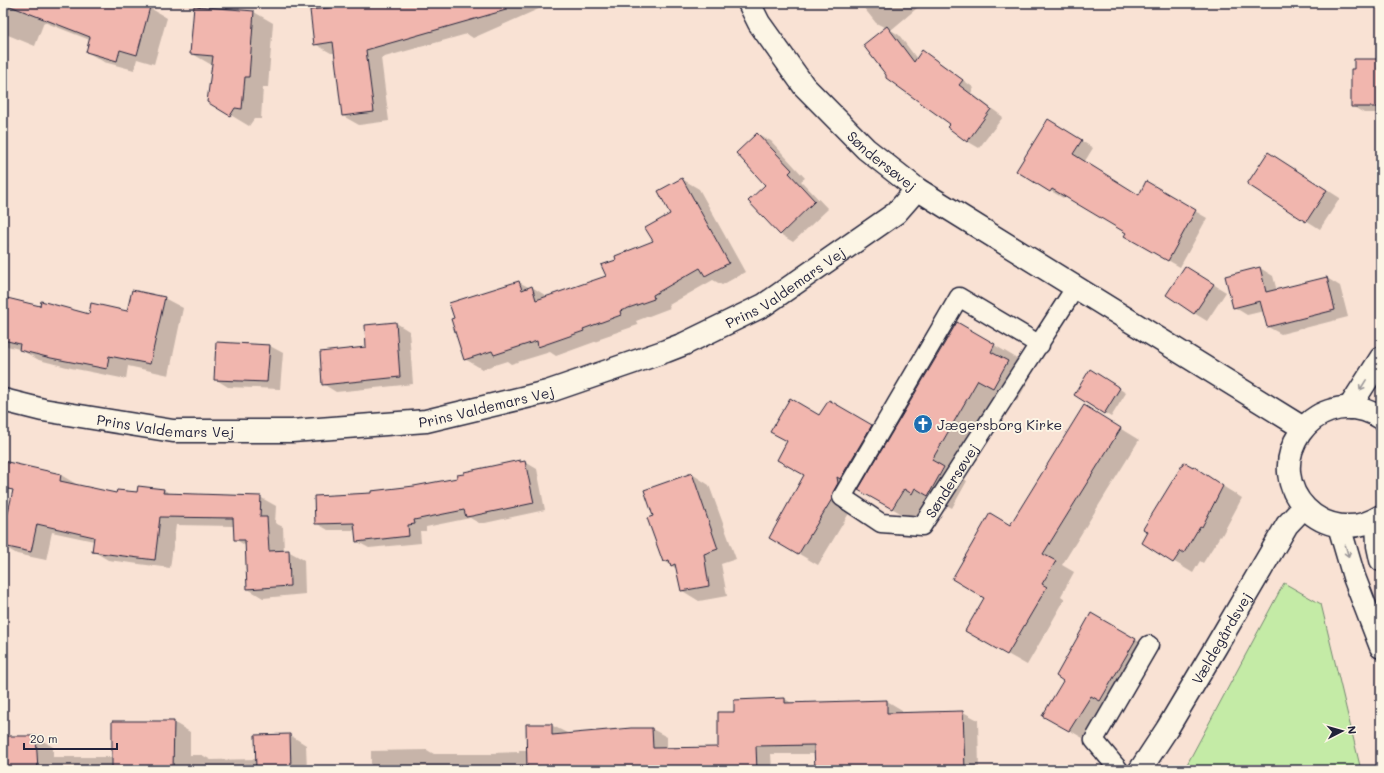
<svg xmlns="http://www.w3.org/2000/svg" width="1384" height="773" viewBox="0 0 1384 773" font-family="Mali,sans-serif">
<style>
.green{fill:#c4eba6;stroke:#738670}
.shadow{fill:#0003}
.building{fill:#f1b6ae;stroke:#22223b}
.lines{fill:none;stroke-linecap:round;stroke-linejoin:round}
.lane-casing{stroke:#22223b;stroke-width:21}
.street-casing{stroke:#22223b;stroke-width:25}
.secondary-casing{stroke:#22223b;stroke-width:25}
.lane{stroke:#fcf5e5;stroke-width:18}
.street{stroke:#fcf5e5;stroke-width:22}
.secondary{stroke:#fcf5e5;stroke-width:22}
.oneway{stroke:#9a9698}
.labels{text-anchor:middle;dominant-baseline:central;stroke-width:4;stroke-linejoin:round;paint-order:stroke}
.street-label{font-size:14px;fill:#22223b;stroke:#fcf5e5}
.poi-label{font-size:14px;fill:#22223b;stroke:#fcf5e5;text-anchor:start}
</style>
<rect width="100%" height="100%" fill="#f9e2d4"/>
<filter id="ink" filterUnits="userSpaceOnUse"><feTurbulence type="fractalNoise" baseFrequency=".025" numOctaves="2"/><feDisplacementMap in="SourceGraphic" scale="8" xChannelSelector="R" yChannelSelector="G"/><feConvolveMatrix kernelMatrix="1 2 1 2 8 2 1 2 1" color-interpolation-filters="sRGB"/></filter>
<g filter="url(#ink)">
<polygon class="green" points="1284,583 1321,604 1361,770 1184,770"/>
<g class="shadow">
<polygon points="3,3 131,3 150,8 167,18 154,64 137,59 134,70 104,62 87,52 90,40 44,22 35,46 3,33"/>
<polygon points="379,3 552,3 473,38 467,34 381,58 389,121 359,125 343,116 335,53 331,53 315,44"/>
<polygon points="860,3 923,3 891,30 899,35 917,59 922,52 935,59 974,88 971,93 1003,117 979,148 967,141 951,124 886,28 876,23"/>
<polygon points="195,7 254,12 273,23 268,87 263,87 261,119 254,119 249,126 209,102 213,65 210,64 191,53"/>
<polygon points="1381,60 1381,113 1364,113 1352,106"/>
<polygon points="1064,130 1093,148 1085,161 1139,196 1147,183 1207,218 1180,267 1125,236 1127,233 1065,195 1063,198 1051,191"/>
<polygon points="758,134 771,141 805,178 801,181 828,209 793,242 780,234 766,185"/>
<polygon points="1269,153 1340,198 1320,229 1249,184"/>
<polygon points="682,179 699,189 745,272 722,285 713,280 669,305 670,308 636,321 638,325 600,338 600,340 556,356 550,352 511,364 507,361 482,369 465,359 519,282 530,288 532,287 548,297 607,276 617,261 654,242 671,214"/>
<polygon points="3,242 8,245 3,260"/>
<polygon points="1260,268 1273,276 1277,291 1327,278 1340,286 1348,317 1281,334 1268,327 1264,311 1247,315 1234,307"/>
<polygon points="1198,275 1226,292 1207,321 1194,313"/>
<polygon points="3,298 40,307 89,315 128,312 164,298 183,308 169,375 128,366 126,379 71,368 39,360 19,349 3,345"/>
<polygon points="396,323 409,331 413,384 336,392 323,384"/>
<polygon points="957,323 1018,359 1014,366 1031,376 1017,401 1002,393 956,474 967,481 952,508 939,501 916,522 855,487 857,494 852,503 851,510 818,565 770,537 805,475 820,416 829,401 891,437"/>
<polygon points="270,346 283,353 280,389 228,387 215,379"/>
<polygon points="1096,374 1126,393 1111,417 1075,395"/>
<polygon points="1103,418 1139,440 1062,565 1074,572 1061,596 1065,599 1027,665 966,631 985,597 1010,526"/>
<polygon points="520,462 522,463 525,462 537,469 545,510 485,523 479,523 470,518 426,527 426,531 420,531 421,543 369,548 356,541 355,530 328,530 316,523 372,494 459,478"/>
<polygon points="19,466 61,475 76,484 76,485 117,494 138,494 164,490 171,494 260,497 276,506 275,523 283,527 284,551 288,551 304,560 305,594 263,598 248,589 246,546 235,539 234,526 176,525 170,568 108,560 93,551 94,541 52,532 46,560 17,554 3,546 3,540"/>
<polygon points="1193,468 1242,498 1221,537 1220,536 1203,563 1200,561 1193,573 1143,543"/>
<polygon points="692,474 709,485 736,559 721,564 727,596 699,601 681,590 677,569 664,561 654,516"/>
<polygon points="1091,615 1154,650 1088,741 1043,715 1065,680"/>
<polygon points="785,699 793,704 887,701 902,710 902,714 963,712 978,720 979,770 816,770 815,754 771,754 772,770 371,770 371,751 427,750 434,754 492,754 492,753 519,752 519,750 528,750 551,725 567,733 567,735 652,729 667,737 667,748 719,748 735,713 735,701"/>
<polygon points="173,722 190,732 190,755 202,755 211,760 256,759 290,735 306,745 307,770 3,770 3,737 36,737 53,747 53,757 113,757"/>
</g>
<g class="building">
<polygon points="5,3 135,3 150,7 137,55 120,50 117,61 86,52 90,37 5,4"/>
<polygon points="372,3 505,3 506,10 366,50 374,112 342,116 333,42 314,45 310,10"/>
<polygon points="194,6 254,11 249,77 245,77 242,109 235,108 230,116 207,102 213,56 190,54"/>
<polygon points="887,26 914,62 922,50 963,80 959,85 991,109 967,142 947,127 950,124 886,78 886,75 863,45"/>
<polygon points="1354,59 1381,59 1381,107 1351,107 1351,69 1354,69"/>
<polygon points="1048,119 1082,140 1073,154 1139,195 1146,181 1196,210 1168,261 1124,236 1126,233 1052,189 1050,192 1016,171"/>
<polygon points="757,133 792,170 789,173 815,201 780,235 748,201 765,185 736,153"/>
<polygon points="1268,152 1327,190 1306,222 1247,184"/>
<polygon points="682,178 729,263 705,276 700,268 653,295 654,299 620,311 621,315 583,329 584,331 538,347 537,341 494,355 492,351 464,360 451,319 454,318 449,303 519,281 522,290 532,286 536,300 606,276 601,265 616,260 615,256 653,241 645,228 670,214 658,191"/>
<polygon points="1185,266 1214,284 1194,314 1166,295"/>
<polygon points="1260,267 1266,292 1327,277 1335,310 1267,327 1260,301 1233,308 1225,276"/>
<polygon points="132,290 165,297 150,364 109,356 107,369 51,358 19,350 20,344 3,340 3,297 40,306 41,301 89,314 91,303 127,311"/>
<polygon points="396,322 400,377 322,385 320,352 366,347 365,325"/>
<polygon points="957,322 995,344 991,352 1008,361 993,388 978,380 932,460 944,467 928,496 915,488 912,494 904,489 892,509 858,490"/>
<polygon points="216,342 270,345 267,382 214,380"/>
<polygon points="1090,369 1120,388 1104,414 1074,395"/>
<polygon points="790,398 819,415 829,400 872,425 840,479 837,477 838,483 833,492 832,499 798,555 769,538 804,475 777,460 787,441 770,432"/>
<polygon points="1084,405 1121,428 1043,554 1056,561 1042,584 1047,587 1007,655 965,631 984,598 952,579 990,513 1010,525"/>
<polygon points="520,460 520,462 525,461 534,503 472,516 466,517 464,510 414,520 415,524 408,525 409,536 356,542 354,523 315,524 314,496 371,493 371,491 414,486 457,478 457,475 464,474 464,472"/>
<polygon points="3,461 61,474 60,481 116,493 117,490 137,492 138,486 164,489 163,493 261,496 260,517 267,517 269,551 289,550 290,586 247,589 245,540 234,540 233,518 160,517 155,560 92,552 94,537 37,524 31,552 3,546 3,535 13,490 3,488"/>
<polygon points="1184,462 1193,467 1193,466 1223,486 1202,527 1200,526 1184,553 1181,551 1173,563 1142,543 1148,532 1143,529"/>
<polygon points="692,473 718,549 704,554 709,586 681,591 675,564 671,566 669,560 663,562 647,518 653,516 644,490"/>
<polygon points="1091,613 1136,639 1100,701 1091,696 1069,731 1042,716 1063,681 1056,676"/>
<polygon points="785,698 785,703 887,700 887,713 963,711 965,770 815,770 814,745 756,746 757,770 527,770 526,724 552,724 552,735 631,728 652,728 653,748 718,747 718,712 734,712 734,700"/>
<polygon points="112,721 174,721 173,770 112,770"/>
<polygon points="290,734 291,770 256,770 255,735"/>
<polygon points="3,736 36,736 38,770 3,770"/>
</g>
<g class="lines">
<g class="lane-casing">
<g id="lane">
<path id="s1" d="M1040 345 959 297 842 497 881 523 922 526 1075 288"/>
<polyline points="1119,770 1094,740 1149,645"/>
</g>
</g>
<g class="street-casing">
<g id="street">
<path id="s2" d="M749 3 759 23 804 86 866 149 917 189 1303 428"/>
<path id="s3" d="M3 400 43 410 173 431H292L426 421 547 392 666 351 684 344 764 305 896 213 917 189"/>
<path id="s4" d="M1140 770 1167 729 1214 650 1287 525 1304 507"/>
</g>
</g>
<g class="secondary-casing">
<g id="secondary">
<polyline points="1349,408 1381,358"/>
<path d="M1381 418C1365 408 1347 405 1329 411 1317 415 1307 423 1300 433 1263 488 1325 551 1381 516"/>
<polyline points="1377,519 1378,546 1381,560"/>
<polyline points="1339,526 1354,577 1381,647"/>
</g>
</g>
<use href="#lane" class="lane"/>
<use href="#street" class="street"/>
<use href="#secondary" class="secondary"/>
</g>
<defs><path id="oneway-shaft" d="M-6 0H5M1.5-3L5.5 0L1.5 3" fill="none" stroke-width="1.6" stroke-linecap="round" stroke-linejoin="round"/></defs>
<g class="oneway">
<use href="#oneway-shaft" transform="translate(1363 385) rotate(122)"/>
<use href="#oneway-shaft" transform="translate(1347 551) rotate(74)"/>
</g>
</g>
<defs>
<g id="church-disc" transform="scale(1)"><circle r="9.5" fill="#1f6fb2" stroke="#fcf5e5"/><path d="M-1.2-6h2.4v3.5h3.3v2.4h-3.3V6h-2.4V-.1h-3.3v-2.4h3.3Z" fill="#fff"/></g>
</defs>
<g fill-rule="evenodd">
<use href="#church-disc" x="923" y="424"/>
</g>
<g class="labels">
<g class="street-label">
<text stroke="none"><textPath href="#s2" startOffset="208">Søndersøvej</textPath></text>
<text stroke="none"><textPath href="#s3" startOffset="812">Prins Valdemars Vej</textPath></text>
<text stroke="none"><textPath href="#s3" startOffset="488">Prins Valdemars Vej</textPath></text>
<text stroke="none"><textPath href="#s3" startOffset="165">Prins Valdemars Vej</textPath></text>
<text stroke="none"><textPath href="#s1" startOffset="468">Søndersøvej</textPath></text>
<text stroke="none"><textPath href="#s4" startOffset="155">Vældegårdsvej</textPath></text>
</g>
<g class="poi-label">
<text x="937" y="424">Jægersborg Kirke</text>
</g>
</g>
<rect width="1384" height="773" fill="none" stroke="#fcf5e5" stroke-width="16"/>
<rect x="8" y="8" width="1368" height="757" fill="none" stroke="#22223b" stroke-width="1.5" filter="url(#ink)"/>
<g transform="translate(1342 731) rotate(84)" stroke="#fcf5e5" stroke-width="3" paint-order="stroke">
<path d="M0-3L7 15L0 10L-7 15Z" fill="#22223b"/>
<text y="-6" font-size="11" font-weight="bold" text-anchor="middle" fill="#22223b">N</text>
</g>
<path d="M24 743v6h93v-6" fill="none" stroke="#22223b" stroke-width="2"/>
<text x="30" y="743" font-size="12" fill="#22223b" stroke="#fcf5e5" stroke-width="3" paint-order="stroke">20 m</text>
</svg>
